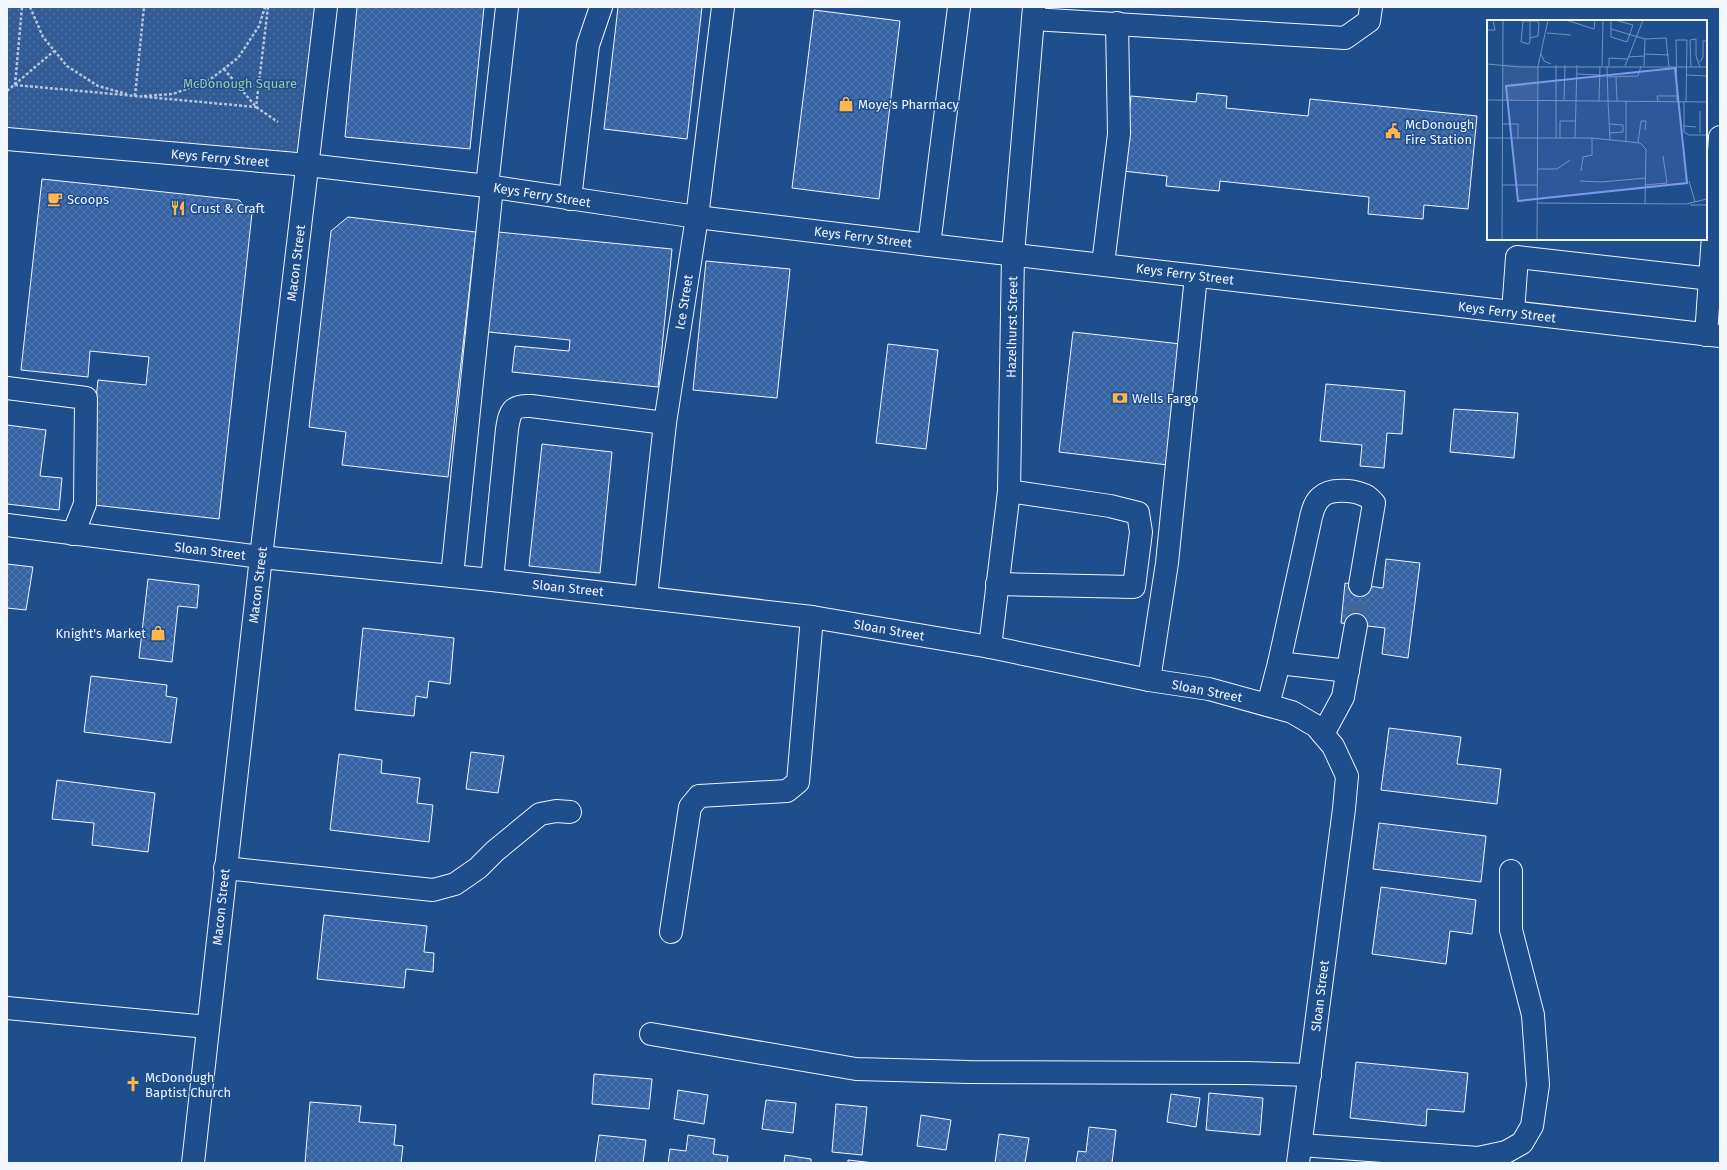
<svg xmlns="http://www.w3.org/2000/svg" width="1727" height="1170" viewBox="0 0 1727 1170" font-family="'Fira Sans',sans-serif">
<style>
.park{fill:url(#park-dots);stroke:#a8bbd7}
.building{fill:url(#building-cross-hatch);stroke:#f2f6ff}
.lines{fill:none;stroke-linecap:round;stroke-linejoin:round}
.minor-tunnel{stroke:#3f679d;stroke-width:22;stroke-dasharray:22 11;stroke-linecap:butt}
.minor-casing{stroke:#f2f6ff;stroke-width:24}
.major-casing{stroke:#f2f6ff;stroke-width:24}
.path{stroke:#b3c4dc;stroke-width:2.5;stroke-dasharray:3 2;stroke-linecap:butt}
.minor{stroke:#1f4e8c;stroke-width:22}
.major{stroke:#1f4e8c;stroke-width:22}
.labels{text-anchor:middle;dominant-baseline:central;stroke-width:3;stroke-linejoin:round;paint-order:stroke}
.park-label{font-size:13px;fill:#97c8a6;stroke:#1f4e8c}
.poi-label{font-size:13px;fill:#f2f6ff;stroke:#1f4e8c;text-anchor:start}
.street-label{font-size:13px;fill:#f2f6ff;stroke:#1f4e8c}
.inset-road{fill:none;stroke:#7391ba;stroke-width:1}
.view{fill:#7d9aea;fill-opacity:0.15;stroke:#7d9aea;stroke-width:2}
.inset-edge{fill:none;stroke:#f2f6ff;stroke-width:2}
</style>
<defs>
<pattern id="park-dots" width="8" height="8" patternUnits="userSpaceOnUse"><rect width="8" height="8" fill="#305b95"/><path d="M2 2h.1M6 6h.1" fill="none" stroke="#4e73a5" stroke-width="1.8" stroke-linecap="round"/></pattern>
<pattern id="building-cross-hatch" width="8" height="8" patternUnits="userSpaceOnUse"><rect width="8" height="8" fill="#3563a3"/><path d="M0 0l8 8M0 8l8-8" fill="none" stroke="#537ab1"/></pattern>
</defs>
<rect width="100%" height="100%" fill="#1f4e8c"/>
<polygon class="park" points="7,7 326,7 308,165 7,139"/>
<g class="building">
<polygon points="357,7 484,7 470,149 345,137"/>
<polygon points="618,7 702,7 687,139 604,129"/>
<polygon points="814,10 900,21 879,199 792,188"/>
<polygon points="1197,93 1227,96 1226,108 1308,116 1310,99 1477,116 1468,209 1424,205 1423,219 1368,214 1369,197 1220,181 1219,191 1166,186 1167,176 1123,171 1131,96 1196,102"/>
<polygon points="42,179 239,200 252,213 219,519 85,504 98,380 146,385 149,357 90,351 88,377 21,370"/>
<polygon points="348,217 476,232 448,477 342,465 346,432 309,427 331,231"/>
<polygon points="498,232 672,249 658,387 512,372 515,346 569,351 570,340 488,332"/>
<polygon points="706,261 790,269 777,398 693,390"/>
<polygon points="1073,332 1181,344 1168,465 1059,452"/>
<polygon points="888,344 938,350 926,449 876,443"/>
<polygon points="1326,384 1405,391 1402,434 1387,433 1384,468 1360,466 1362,445 1320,441"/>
<polygon points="1454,409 1518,413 1514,458 1450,452"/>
<polygon points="7,425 46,430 40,476 62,478 59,510 7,504"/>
<polygon points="542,444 612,452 600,573 529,566"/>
<polygon points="1386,559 1420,563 1408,658 1382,654 1385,628 1341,623 1345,583 1383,588"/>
<polygon points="7,564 33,567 26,610 7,608"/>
<polygon points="148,579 199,585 197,608 178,606 172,662 139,658"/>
<polygon points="363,628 454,638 450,684 429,681 427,698 416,696 414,716 355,710"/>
<polygon points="91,676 167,685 166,696 177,698 171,743 84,732"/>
<polygon points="1389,728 1461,737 1457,764 1501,769 1497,804 1381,790"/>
<polygon points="471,752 504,756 498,793 466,789"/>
<polygon points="339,754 382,760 381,773 420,778 417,803 433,805 429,842 330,830"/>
<polygon points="57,780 155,793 148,852 92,845 94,823 52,819"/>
<polygon points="1379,823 1486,836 1481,882 1373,869"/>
<polygon points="1381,887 1476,900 1472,934 1450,931 1446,964 1372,954"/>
<polygon points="324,915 427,926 424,952 434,953 433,972 406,969 404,988 317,979"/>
<polygon points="1356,1062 1468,1073 1464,1112 1427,1109 1426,1126 1350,1118"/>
<polygon points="594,1074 652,1079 649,1109 592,1104"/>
<polygon points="678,1090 708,1095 704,1124 674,1119"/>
<polygon points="1209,1093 1263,1098 1260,1135 1206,1130"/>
<polygon points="1171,1094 1200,1098 1196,1127 1167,1122"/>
<polygon points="766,1100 796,1103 793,1133 762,1129"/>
<polygon points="310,1102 361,1106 359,1122 396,1125 394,1145 403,1146 401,1163 305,1163"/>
<polygon points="836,1104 867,1107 862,1155 832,1152"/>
<polygon points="921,1115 951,1120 946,1150 917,1146"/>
<polygon points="1089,1127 1116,1130 1112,1163 1076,1163 1078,1151 1086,1152"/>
<polygon points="999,1134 1029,1138 1025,1163 995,1163"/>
<polygon points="599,1135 646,1140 643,1163 595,1163"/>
<polygon points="688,1135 715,1139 713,1154 728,1156 727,1163 668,1163 670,1149 686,1151"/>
<polygon points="785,1155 811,1159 811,1163 784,1163"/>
<polygon points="848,1160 874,1163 848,1163"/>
</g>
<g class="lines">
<polyline class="minor-tunnel" points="1356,625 1360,585"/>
<g class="minor-casing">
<g id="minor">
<polyline points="1033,19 1345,38 1369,21 1371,7"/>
<polyline points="487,186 507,7"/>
<polyline points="570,199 588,45 601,7"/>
<polyline points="929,245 959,7"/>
<polyline points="1103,264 1119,134 1117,23"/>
<polyline points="1513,312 1517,257 1711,279"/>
<polyline points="1706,335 1720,137"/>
<polyline points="7,388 86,398 85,504 73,534"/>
<polyline points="7,525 261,557 492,580 812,617 990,647 1149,680 1209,689 1292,712 1316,726 1333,746 1347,776 1344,809 1298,1163"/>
<polyline points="452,576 492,187"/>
<path d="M492 580 507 429C510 412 511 405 531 406L665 423"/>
<polyline points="997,584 1134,587 1141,532 1138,513 1110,506 1009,491"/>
<polyline points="646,597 665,423 697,217 723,7"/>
<polyline points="990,647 1009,491 1013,254"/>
<polyline points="1279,663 1348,671"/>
<polyline points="1149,680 1167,563 1196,276"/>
<path d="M1268 705 1279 663 1311 517C1313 509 1315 502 1321 497 1330 488 1353 490 1364 495 1368 496 1371 500 1374 503L1360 585"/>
<polyline points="1323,734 1343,697 1356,625"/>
<polyline points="225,868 433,890 455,884 478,868 495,851 540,814 556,811 570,812"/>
<polyline points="671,932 690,807 699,796 787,791 798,782 812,617"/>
<polyline points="7,1008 208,1027"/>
<polyline points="651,1034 856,1069 969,1072 1246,1073 1310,1075"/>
<polyline points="1301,1145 1478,1158 1506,1152 1522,1143 1532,1126 1538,1085 1533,1015 1511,930 1511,871"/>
</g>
</g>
<g class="major-casing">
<g id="major">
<polyline points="7,139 308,165 487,186 697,217 929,245 1720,336"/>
<polyline points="1013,254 1034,7"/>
<polyline points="193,1163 261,557 326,7"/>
</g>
</g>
<g class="path">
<polyline points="30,7 43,37 67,66 98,86 127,94"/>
<polyline points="224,69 256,107 278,122"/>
<polyline points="15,85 256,107 268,7"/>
<polyline points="15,85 22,7"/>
<polyline points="7,91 54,51"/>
<polyline points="135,96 144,7"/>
<polyline points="144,96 173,94 208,81 238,58 259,26 265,7"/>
</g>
<use href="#minor" class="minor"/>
<use href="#major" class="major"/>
</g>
<defs>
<g id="shop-bare" transform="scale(1.2)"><path d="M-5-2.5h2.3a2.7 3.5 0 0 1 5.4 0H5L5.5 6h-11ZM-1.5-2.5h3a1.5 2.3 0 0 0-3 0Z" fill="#ffb74d" stroke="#1f4e8c" stroke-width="2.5" paint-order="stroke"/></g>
<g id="civic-bare" transform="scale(1.2)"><path d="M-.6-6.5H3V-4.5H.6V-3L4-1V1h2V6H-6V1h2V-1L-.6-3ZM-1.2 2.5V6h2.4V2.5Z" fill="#ffb74d" stroke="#1f4e8c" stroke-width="2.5" paint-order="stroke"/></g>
<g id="cafe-bare" transform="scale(1.2)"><path d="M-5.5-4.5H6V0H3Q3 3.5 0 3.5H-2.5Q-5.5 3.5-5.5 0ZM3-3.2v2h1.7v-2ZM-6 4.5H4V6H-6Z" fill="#ffb74d" stroke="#1f4e8c" stroke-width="2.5" paint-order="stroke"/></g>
<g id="restaurant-bare" transform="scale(1.2)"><path d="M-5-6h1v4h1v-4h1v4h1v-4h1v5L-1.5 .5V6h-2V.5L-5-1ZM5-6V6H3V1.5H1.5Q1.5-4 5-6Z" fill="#ffb74d" stroke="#1f4e8c" stroke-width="2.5" paint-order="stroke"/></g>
<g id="bank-bare" transform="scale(1.2)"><path d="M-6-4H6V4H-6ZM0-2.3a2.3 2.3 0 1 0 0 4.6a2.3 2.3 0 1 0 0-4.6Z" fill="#ffb74d" stroke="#1f4e8c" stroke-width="2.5" paint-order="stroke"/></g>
<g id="church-bare" transform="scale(1.2)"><path d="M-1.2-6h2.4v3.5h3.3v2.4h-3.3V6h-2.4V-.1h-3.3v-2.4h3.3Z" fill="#ffb74d" stroke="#1f4e8c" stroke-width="2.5" paint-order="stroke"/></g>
</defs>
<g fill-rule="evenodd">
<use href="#shop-bare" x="846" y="104"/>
<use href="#civic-bare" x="1393" y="131"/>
<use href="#cafe-bare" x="55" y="199"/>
<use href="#restaurant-bare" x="178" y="208"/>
<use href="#bank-bare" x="1120" y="398"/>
<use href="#shop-bare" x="158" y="633"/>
<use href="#church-bare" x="133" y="1084"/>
</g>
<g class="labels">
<g class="park-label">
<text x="240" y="83">McDonough Square</text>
</g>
<g class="poi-label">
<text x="858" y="104">Moye's Pharmacy</text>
<text x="1405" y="124">McDonough<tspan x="1405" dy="15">Fire Station</tspan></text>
<text x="67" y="199">Scoops</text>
<text x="190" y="208">Crust &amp; Craft</text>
<text x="1132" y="398">Wells Fargo</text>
<text x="146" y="633" text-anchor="end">Knight's Market</text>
<text x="145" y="1077">McDonough<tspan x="145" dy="15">Baptist Church</tspan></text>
</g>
<g class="street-label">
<text transform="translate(220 158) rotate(5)">Keys Ferry Street</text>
<text transform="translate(542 195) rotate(9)">Keys Ferry Street</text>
<text transform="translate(863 237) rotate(7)">Keys Ferry Street</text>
<text transform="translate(296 263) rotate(-83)">Macon Street</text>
<text transform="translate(1185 274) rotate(7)">Keys Ferry Street</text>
<text transform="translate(684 302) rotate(-81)">Ice Street</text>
<text transform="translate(1507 312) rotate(7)">Keys Ferry Street</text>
<text transform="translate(1012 327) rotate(-89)">Hazelhurst Street</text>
<text transform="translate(210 551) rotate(7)">Sloan Street</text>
<text transform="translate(258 585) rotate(-83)">Macon Street</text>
<text transform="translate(568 588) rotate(6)">Sloan Street</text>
<text transform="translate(889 630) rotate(10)">Sloan Street</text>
<text transform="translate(1207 691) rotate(11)">Sloan Street</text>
<text transform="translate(221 907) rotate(-84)">Macon Street</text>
<text transform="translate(1320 996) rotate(-83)">Sloan Street</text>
</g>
</g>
<g transform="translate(1487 20)">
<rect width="220" height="220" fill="#1f4e8c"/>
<path d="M15 44 51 46V79L16 80Z" fill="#305b95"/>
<path class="inset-road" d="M79 0 107 9 108 0M124 0V17L140 22 146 5 128 0M124 9 158 19 157 46M0 10H8L6 0M60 13 84 15M43 18 51 16 52 3 50 1H36L34 22 42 24 43 21V0M158 19 179 18 182 47M54 34 57 41 64 44M157 34 182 35M141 37 157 36M213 42 216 37V21H220M0 44 33 47H220M115 46 116 0M120 46 121 81M122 46V38L140 39M138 46 156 0M204 47 203 20 209 19V36L213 47M90 54 113 55M200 55 220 56M120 57 151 56 154 46M129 57 130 81M69 79V118M69 79V45M0 80 220 82M77 80 78 45M112 81 113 46M121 81 123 120M171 81 170 76H190M190 81 189 20H200L199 82M197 82V112L202 115H220M16 104H31V118M196 106 209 107M123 113 136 112V105L123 104M213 113V91M0 118H105L153 123 159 129 158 184M73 118V101H88M88 118 90 45M139 121V81M151 122 154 101H159L158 110M220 134V147M50 149H70L83 140M94 151 96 137 105 135V118M93 161 114 162 159 158M202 161 208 182M15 165H50M158 165 180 163 176 136M50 183 199 184 220 179M203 185H219M15 220 16 0M50 220 51 46 61 0M220 220V181"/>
<path class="view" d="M188 48 200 163 31 181 19 66Z"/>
<rect width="220" height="220" class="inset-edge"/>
</g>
<rect width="1727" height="1170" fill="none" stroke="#f2f6ff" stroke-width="16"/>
</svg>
